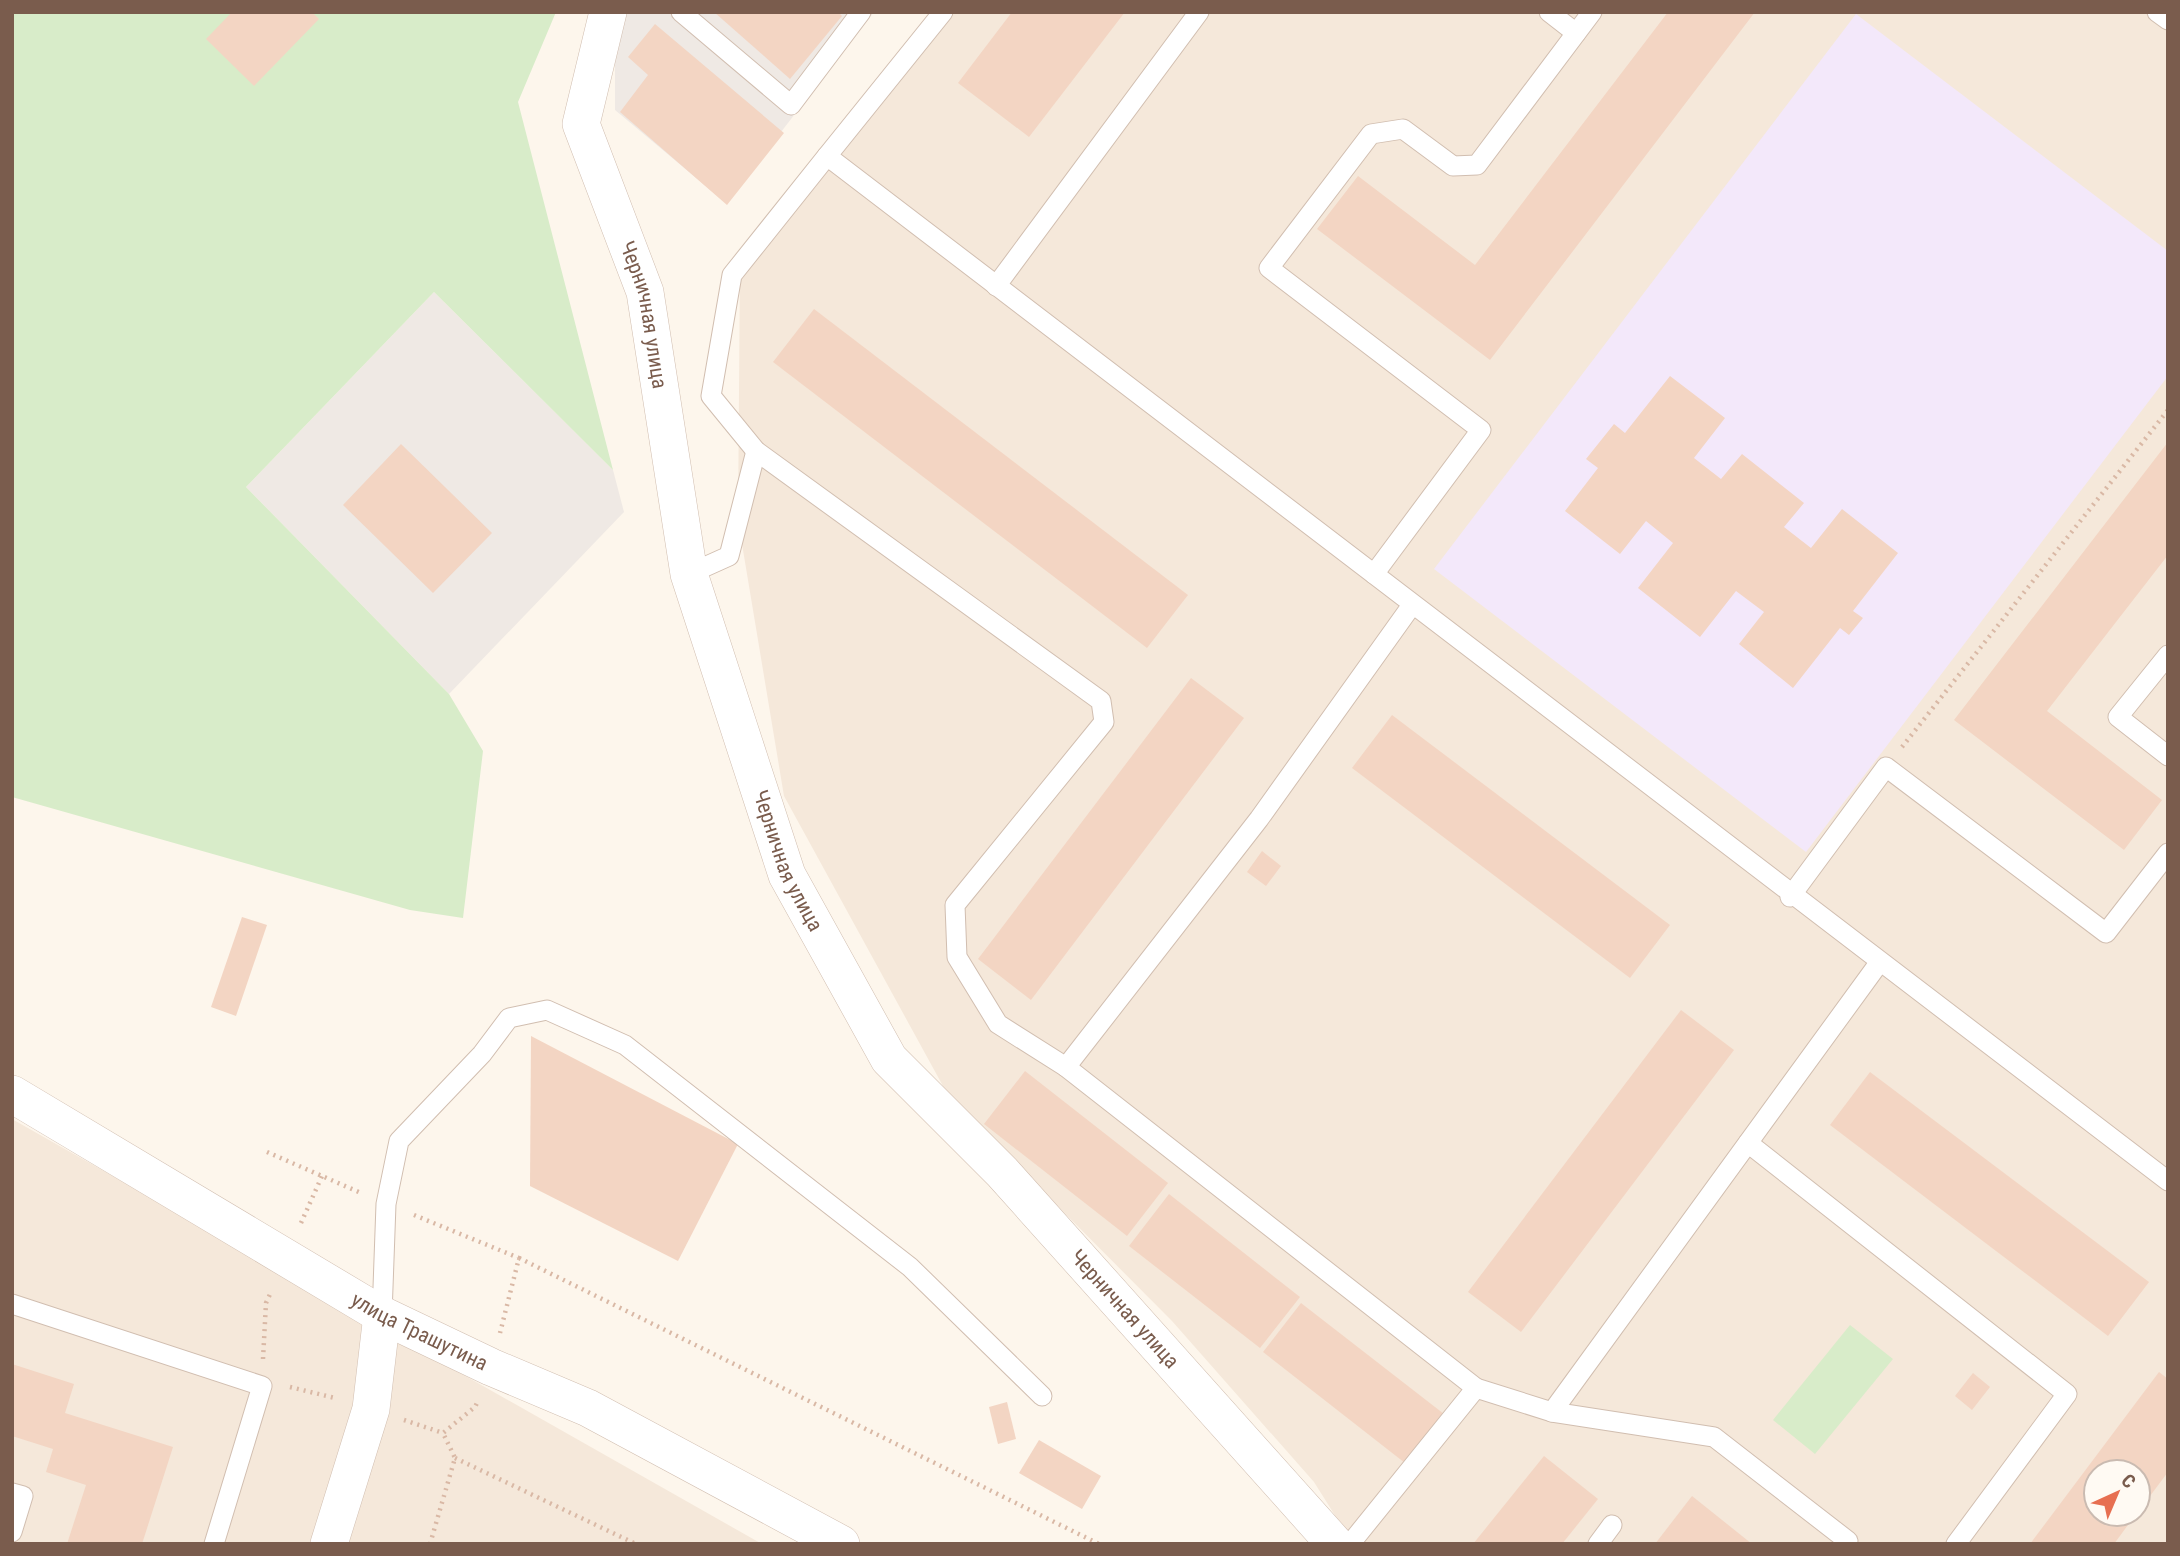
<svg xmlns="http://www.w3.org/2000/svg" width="2180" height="1556" viewBox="0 0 2180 1556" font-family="'Roboto Condensed',sans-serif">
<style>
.residential{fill:#f5e8da;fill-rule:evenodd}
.industrial{fill:#efe9e4}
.education{fill:#f3e8fa}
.green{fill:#d8ecc9}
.building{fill:#f3d5c3}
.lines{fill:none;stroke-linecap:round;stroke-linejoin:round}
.service-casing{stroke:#d1beb0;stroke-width:21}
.minor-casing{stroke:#d1beb0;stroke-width:38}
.path{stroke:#d9b8a5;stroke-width:4.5;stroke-dasharray:2 5;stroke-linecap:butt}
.service{stroke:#fff;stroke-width:19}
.minor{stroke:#fff;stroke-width:37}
.labels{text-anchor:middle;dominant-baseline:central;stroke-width:5;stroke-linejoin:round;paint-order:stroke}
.street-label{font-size:21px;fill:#7a5c4d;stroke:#fffaf3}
</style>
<rect width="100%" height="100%" fill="#fdf6ec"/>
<g class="residential">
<path d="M935 12H2168V1544H1353L1314 1482 1172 1321 949 1097 784 796 738 520 740 265ZM2096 1472H2138V1514H2096Z"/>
<polygon points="12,1119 762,1544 12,1544"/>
</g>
<g class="industrial">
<polygon points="626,12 874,12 726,203 615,110 615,40"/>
<polygon points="434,292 613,470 624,512 449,694 246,487"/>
</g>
<polygon class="education" points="1856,14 2168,251 2168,376 1806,852 1434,569"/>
<g class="green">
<polygon points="12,12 556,12 518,102 613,470 434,292 246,487 449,694 483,751 463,918 410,910 12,797"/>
<polygon points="1850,1325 1893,1359 1815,1454 1773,1420"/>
</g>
<g class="building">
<polygon points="232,12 312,12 319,19 254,86 206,39"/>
<polygon points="714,12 838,12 842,16 790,79"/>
<polygon points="1012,12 1125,12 1029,137 958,83"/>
<polygon points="1668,12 1755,12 1490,360 1317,229 1358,176 1475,265"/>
<polygon points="655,24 784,133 727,205 620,112 648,75 628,57"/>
<polygon points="814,309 1188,595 1147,648 773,362"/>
<polygon points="1670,376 1725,418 1694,458 1721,479 1742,454 1804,503 1784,527 1811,548 1842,509 1898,553 1853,611 1863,618 1849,635 1840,628 1793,688 1739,644 1764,612 1736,591 1700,637 1638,588 1673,543 1646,521 1620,554 1565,511 1598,468 1586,459 1614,424 1625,433"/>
<polygon points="2168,442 2168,555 2047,711 2162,800 2124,850 1954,720"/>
<polygon points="401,444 492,533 433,593 343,505"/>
<polygon points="1191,678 1244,718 1031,1000 978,959"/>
<polygon points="1392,715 1670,925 1630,978 1352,768"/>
<polygon points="1262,851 1281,866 1266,886 1247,872"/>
<polygon points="242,917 267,925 236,1016 211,1007"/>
<polygon points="1681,1010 1734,1050 1521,1332 1468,1292"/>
<polygon points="531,1036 738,1144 678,1261 530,1186"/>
<polygon points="1025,1071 1168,1183 1127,1236 984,1124"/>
<polygon points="1870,1072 2149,1282 2108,1336 1830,1125"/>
<polygon points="1169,1194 1300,1297 1260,1348 1129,1246"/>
<polygon points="1301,1303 1444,1414 1405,1463 1263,1352"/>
<polygon points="12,1364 74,1384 65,1413 173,1447 142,1544 67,1544 86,1485 46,1472 53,1449 12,1436"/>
<polygon points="2159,1372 2168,1379 2168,1472 2138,1512 2138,1472 2096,1472 2096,1514 2136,1514 2114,1544 2030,1544"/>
<polygon points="1973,1373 1990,1387 1972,1410 1955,1396"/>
<polygon points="1007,1402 1016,1439 998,1444 989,1407"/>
<polygon points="1039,1440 1101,1476 1082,1509 1019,1473"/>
<polygon points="1544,1456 1598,1499 1562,1544 1473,1544"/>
<polygon points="1692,1496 1752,1544 1655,1544"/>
</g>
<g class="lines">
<g class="service-casing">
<g id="service">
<polyline points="681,12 791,105 861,12"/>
<polyline points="1549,12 1576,33"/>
<polyline points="2157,12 2168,20"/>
<polyline points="827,156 943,12"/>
<polyline points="996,286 1199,12"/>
<polyline points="689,574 729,556 756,451"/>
<polyline points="1374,574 1481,430 1269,268 1371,134 1403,129 1453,166 1477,165 1592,12"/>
<path d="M1412 605 1259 819 1066 1067 998 1024 957 957 955 905 1104 722 1101 701 756 451 711 396 732 275 827 156C1273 499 1719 842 2168 1181"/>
<polyline points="2168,655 2118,717 2168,756"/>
<polyline points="1790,897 1886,767 2106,933 2168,853"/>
<polyline points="1066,1067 1476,1388"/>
<polyline points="1748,1143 2067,1394 1956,1544"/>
<polyline points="12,1304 262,1386 214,1544"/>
<polyline points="382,1315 386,1204 399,1141 482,1054 509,1018 547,1010 625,1045 910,1267 1042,1396"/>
<polyline points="1552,1412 1879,963"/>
<polyline points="12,1493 23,1496 12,1532"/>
<polyline points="1350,1544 1476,1388 1552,1412 1714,1437 1848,1541"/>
<polyline points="1598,1544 1612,1525"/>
</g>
</g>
<g class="minor-casing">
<g id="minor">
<path id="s1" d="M608 12 581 124 645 292 689 574 787 875 889 1059 1002 1172 1335 1544"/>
<path id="s2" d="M12 1094 382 1315 491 1367 588 1408 841 1544"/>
<polyline points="329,1544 371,1409 382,1315"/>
</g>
</g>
<g class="path">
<polyline points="1902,747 2168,410"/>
<polyline points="267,1152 361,1193"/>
<polyline points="414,1215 519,1258 500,1333"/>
<polyline points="301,1223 322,1176"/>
<polyline points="519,1258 1099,1544"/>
<polyline points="263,1359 266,1303 271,1292"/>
<polyline points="290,1387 335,1398"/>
<polyline points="404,1420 443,1433 475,1407 478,1401"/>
<polyline points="455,1458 636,1544"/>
<polyline points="430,1544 455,1458 443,1433"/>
</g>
<use href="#service" class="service"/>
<use href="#minor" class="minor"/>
</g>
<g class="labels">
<g class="street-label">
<text stroke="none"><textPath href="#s1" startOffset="317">Черничная улица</textPath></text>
<text stroke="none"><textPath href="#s1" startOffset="884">Черничная улица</textPath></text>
<text stroke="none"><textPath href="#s1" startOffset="1451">Черничная улица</textPath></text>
<text stroke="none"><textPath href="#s2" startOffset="472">улица Трашутина</textPath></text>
</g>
</g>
<rect width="2180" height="1556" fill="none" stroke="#7a5c4d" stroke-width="28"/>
<g transform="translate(2117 1493) rotate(44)"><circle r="33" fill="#fffaf3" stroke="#cabbb1" stroke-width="2"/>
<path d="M0-5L12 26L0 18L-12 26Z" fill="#e76f51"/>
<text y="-10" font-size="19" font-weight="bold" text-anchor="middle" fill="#7a5c4d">С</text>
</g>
</svg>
